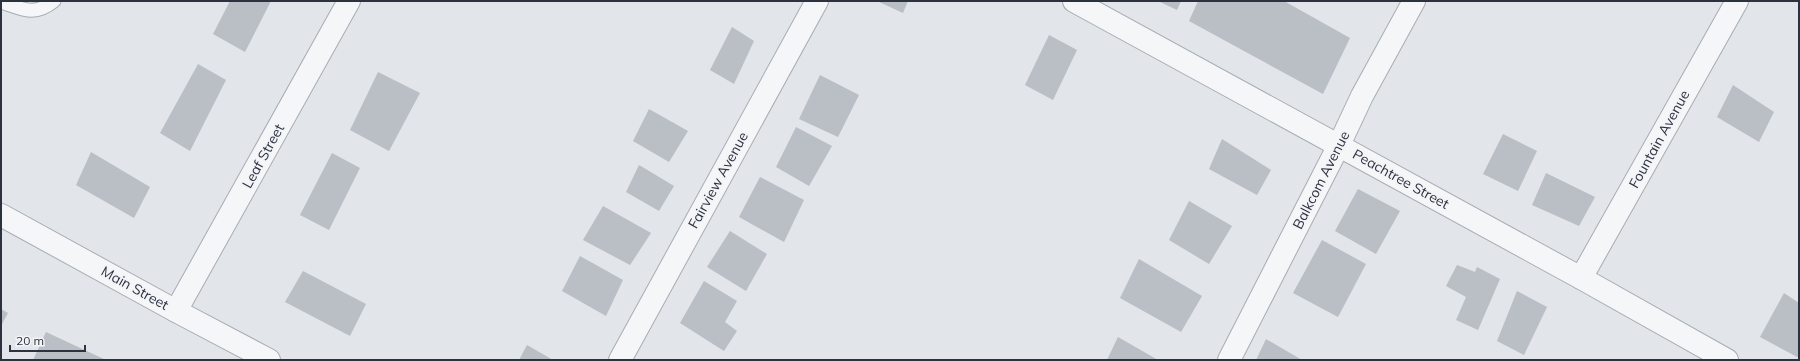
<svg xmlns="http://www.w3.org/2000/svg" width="1800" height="361" viewBox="0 0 1800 361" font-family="Mulish,sans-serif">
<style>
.building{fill:#babec5}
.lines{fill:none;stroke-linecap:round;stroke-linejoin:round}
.service-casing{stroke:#a8acb3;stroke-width:15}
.minor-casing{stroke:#a8acb3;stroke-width:24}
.service{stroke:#f4f6f8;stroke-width:13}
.minor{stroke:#f4f6f8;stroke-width:22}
.labels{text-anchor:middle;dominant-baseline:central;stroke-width:3.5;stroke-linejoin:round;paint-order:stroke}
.street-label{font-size:14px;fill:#2c333f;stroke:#f2f4f7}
</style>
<rect width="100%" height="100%" fill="#e2e5e9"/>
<g class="building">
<polygon points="230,1 271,1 245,52 213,34"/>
<polygon points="877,1 908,1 903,13"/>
<polygon points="1158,1 1181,1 1177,10"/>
<polygon points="1198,1 1284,1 1350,38 1323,94 1189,21"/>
<polygon points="732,27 754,41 734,84 710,70"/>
<polygon points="1049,35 1077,50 1053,100 1025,85"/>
<polygon points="198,64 226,80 190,151 160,133"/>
<polygon points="378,72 420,93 389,151 350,130"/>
<polygon points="820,75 859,95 838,137 799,119"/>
<polygon points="1733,85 1774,112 1759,142 1717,117"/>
<polygon points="649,109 688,131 669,162 633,141"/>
<polygon points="796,127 832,146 809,186 776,167"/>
<polygon points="1503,134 1537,151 1518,191 1483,174"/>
<polygon points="1222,139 1271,170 1257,195 1209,169"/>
<polygon points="91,152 150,187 134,218 76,185"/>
<polygon points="332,153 360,168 329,230 300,215"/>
<polygon points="639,165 674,186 659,211 626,192"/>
<polygon points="1546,173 1595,197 1579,226 1532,205"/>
<polygon points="760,177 804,200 784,242 739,217"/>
<polygon points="1358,189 1400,211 1376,254 1335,231"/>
<polygon points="1189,201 1232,226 1209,264 1169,240"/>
<polygon points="603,206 651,233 630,265 583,240"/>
<polygon points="730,231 767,254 746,291 707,267"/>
<polygon points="1322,240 1366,264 1338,317 1293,293"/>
<polygon points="580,256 623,280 606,316 562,291"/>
<polygon points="1139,259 1202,296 1181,332 1120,298"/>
<polygon points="1457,265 1475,272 1477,267 1500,279 1478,330 1456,320 1466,297 1446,286"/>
<polygon points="303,271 366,304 350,336 285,302"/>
<polygon points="704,281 737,301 725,322 737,331 724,351 680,323"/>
<polygon points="1517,291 1547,307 1524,355 1497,341"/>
<polygon points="1784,293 1799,303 1799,358 1760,337"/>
<polygon points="1,309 8,313 1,326"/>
<polygon points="46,332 106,360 33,360"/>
<polygon points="1118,337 1158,360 1107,360"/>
<polygon points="1266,339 1302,360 1256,360"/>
<polygon points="527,345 553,360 519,360"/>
</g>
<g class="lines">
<g class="service-casing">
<path id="service" d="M1 2C23 9 34 17 54 1"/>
</g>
<g class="minor-casing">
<g id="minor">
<polyline points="1074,1 1581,278 1727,360"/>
<polyline points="1,215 176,311 269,360"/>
<polyline points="1581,278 1737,1"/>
<polyline points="176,311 349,1"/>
<polyline points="620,360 817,1"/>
<polyline points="1229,360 1339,145 1362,96 1414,1"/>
</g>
</g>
<use href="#service" class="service"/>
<use href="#minor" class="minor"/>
</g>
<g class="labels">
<g class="street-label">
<text transform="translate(1659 139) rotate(-61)">Fountain Avenue</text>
<text transform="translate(263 156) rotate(-61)">Leaf Street</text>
<text transform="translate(1401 179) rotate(29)">Peachtree Street</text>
<text transform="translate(718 180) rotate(-61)">Fairview Avenue</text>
<text transform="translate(1321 180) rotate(-63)">Balkcom Avenue</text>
<text transform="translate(135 288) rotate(29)">Main Street</text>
</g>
</g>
<rect width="1800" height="361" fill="none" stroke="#2c333f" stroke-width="4"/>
<path d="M10 345v6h75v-6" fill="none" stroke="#2c333f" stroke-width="2"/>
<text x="16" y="345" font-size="12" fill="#2c333f" stroke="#f2f4f7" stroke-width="3" paint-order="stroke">20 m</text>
</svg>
